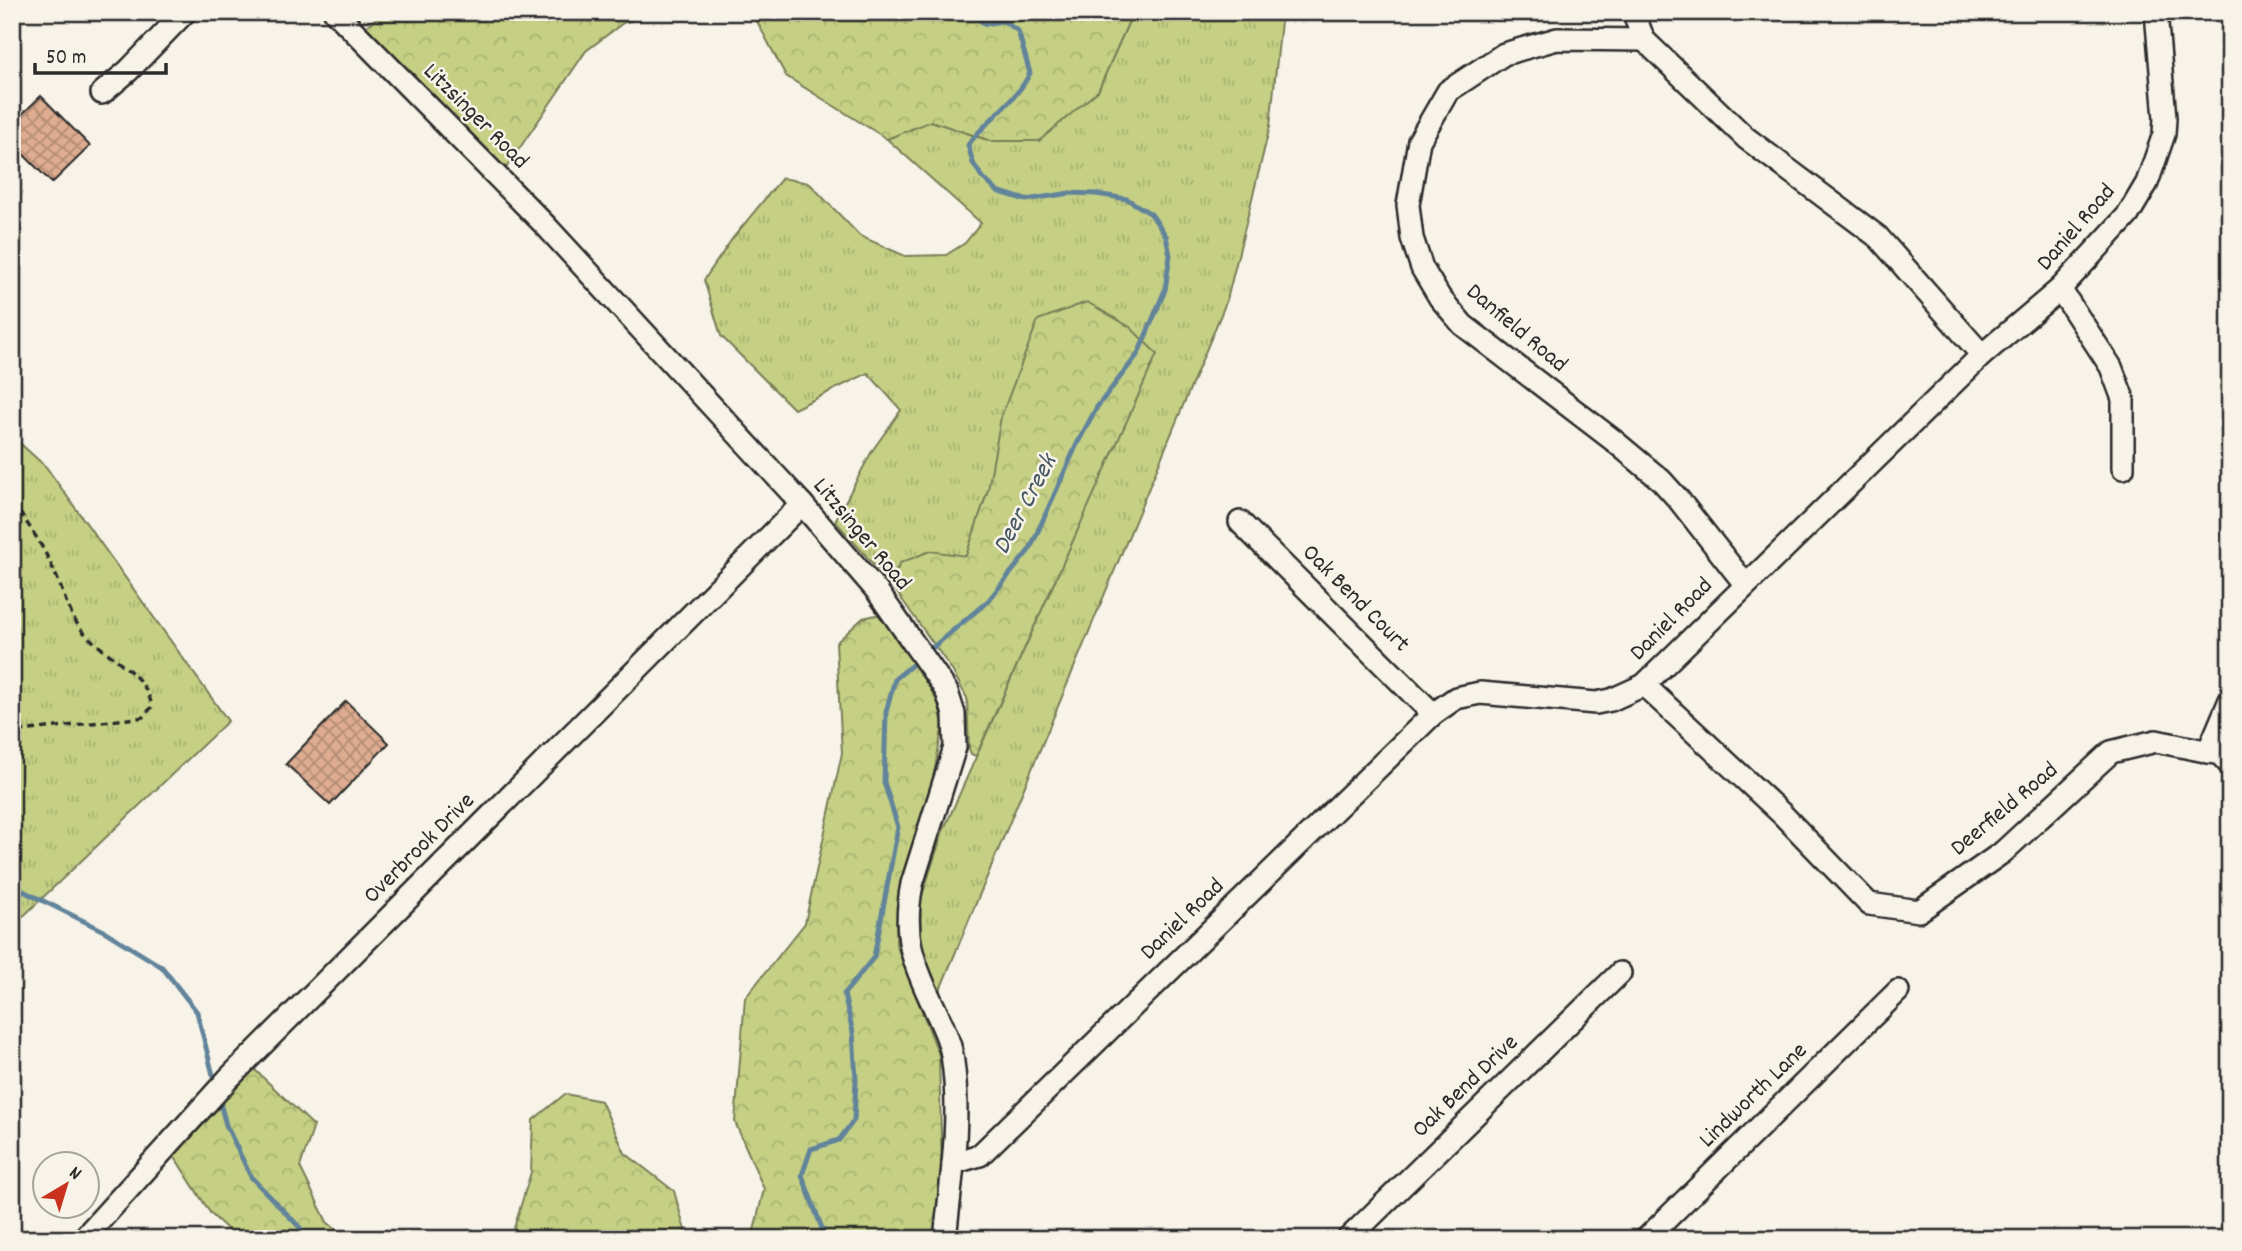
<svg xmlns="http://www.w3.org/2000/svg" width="2242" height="1251" viewBox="0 0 2242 1251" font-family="Dekko,sans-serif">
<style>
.grass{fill:url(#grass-tufts);stroke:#787e58;stroke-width:2}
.forest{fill:url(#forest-crowns);stroke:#787e58;stroke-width:2}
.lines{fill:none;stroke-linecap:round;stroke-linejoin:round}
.stream{stroke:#62849b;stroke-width:5}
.building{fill:url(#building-cross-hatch);stroke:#2b2b2b;stroke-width:2}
.minor-casing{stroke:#2b2b2b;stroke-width:26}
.path{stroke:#2b2b2b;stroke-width:3.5;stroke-dasharray:7 5;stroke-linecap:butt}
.minor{stroke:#f7f3e8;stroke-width:21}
.labels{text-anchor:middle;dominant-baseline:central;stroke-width:5;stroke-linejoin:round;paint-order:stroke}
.street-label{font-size:24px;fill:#2b2b2b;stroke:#f7f3e8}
.water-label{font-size:26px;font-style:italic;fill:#465863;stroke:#f7f3e8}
</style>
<defs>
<pattern id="grass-tufts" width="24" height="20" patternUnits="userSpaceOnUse" patternTransform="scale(1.75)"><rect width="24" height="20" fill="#c5d084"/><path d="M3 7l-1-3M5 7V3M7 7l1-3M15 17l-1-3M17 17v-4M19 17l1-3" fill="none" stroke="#a9b372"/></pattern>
<pattern id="forest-crowns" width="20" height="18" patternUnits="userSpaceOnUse" patternTransform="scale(1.75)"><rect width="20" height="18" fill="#c5d084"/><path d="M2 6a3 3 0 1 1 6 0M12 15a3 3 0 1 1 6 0" fill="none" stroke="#a9b372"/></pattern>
<pattern id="building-cross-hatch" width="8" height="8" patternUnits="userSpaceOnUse" patternTransform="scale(1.75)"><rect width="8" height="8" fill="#deac90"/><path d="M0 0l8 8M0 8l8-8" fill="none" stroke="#b48c76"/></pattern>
</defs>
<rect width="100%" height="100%" fill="#f7f3e8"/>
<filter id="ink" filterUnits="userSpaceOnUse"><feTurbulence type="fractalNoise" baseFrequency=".0143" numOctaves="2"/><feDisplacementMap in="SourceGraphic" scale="14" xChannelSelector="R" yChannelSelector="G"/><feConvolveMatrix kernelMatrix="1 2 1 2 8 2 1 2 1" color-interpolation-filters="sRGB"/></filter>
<g filter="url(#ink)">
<g class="grass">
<polygon points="1133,12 1282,12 1270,126 1227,300 937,997 921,952 920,902 943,831 1156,354 988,490 966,557 900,563 891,584 835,521 872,451 901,410 868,373 794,409 721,336 704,280 732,239 782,178 809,183 860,236 905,256 946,255 965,243 981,223 887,139 931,121 990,141 1098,91"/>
<polygon points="12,436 46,467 228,721 12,927"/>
</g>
<g class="forest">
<polygon points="384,12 659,12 623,23 586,51 504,171 365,27"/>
<polygon points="752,12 1133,12 1098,91 1039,141 991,141 931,121 887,139 786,76"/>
<polygon points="1087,302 1130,327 1157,354 976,756 971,754 969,748 967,698 952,670 891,584 900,563 930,551 966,556 988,490 1001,417 1038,320"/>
<polygon points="881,614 931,690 939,705 943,724 931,790 911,851 897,914 896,944 939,1055 942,1175 935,1239 752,1239 764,1189 735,1122 745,998 805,923 842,753 836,643 863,618"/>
<polygon points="254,1069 314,1126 300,1167 327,1222 347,1239 238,1239 211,1214 174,1156"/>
<polygon points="565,1094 601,1101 625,1153 674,1191 686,1234 692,1239 509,1239 511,1238 531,1172 533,1120"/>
</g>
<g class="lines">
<g class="stream">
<path d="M925 654 988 601 1030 549 1077 444 1097 407 1138 354 1165 290 1170 255 1166 236 1151 214 1127 199 1096 194 1070 193 1026 200 997 191 982 177 973 163 968 145C987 119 1016 102 1030 73L1018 31 1003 21 984 24 971 12"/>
<polyline points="12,880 15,887 104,931 162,967 197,1012 215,1083"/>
<polyline points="219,1099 226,1125 251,1177 311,1239"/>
<polyline points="824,1239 823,1231 802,1175 811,1149 839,1140 854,1120 856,1080 853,1032 844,994 874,957 898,827 884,782 886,712 895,679 918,660"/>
</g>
</g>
<g class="building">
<polygon points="41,96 90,146 52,183 12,143 12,124"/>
<polygon points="346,701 389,743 330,805 286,764"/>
</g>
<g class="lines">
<g class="minor-casing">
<g id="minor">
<path d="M335 12 546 226 802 504 877 591 940 681 947 692 954 714 955 747 912 884C902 935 912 961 934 1007 942 1025 951 1042 953 1062 961 1120 951 1181 945 1239"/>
<polyline points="1633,12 1644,40 1746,138 1878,237 1982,355"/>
<polyline points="1644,40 1557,39 1504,54 1448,91 1419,141 1408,205 1412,238 1422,268 1440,298 1463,325 1613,440 1661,480 1679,500 1745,584"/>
<polyline points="102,93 128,71 185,12"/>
<polyline points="2060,289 2111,367 2123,399 2123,468"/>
<polyline points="1240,522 1433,714"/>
<polyline points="1644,685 1782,814 1869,904 1919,911 2003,852 2111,752 2156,741 2220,754 2230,765"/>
<polyline points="2208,752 2230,700"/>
<polyline points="953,1163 980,1155 1433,714 1456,698 1480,693 1596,703 1611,700 1644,685 1982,355 2060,289 2128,215 2147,183 2164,134 2165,118 2156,12"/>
<polyline points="83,1239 228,1079 802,504"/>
<polyline points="1348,1239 1620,973"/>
<polyline points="1646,1239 1898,991"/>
</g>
</g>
<path class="path" d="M12 503C29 524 43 546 54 571 63 590 68 613 81 629 103 656 146 671 152 707L143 717 137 718 12 732"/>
<use href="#minor" class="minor"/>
</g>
</g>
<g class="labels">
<g class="street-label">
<text transform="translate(475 117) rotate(45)">Litzsinger Road</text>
<text transform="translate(2077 228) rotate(-49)">Daniel Road</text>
<text transform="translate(1516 329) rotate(40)">Danfield Road</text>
<text transform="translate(861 535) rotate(50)">Litzsinger Road</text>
<text transform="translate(1355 599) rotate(45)">Oak Bend Court</text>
<text transform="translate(1672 620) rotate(-45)">Daniel Road</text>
<text transform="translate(2005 810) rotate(-40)">Deerfield Road</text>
<text transform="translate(420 849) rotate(-45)">Overbrook Drive</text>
<text transform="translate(1183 920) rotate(-44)">Daniel Road</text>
<text transform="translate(1466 1087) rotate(-44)">Oak Bend Drive</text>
<text transform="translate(1754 1096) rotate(-44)">Lindworth Lane</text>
</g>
<g class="water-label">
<text transform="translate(1026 505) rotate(-62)">Deer Creek</text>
</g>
</g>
<rect width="2242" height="1251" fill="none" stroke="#f7f3e8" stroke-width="42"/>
<rect x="21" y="21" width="2200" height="1209" fill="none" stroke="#2b2b2b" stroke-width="2.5" filter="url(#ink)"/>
<g transform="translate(66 1185) rotate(38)"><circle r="33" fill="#f7f3e8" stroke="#a5a39c" stroke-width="2"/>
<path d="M0-5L12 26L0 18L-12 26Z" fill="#c8321e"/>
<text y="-10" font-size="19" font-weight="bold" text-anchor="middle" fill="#2b2b2b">N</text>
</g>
<path d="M35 63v10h131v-10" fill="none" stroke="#2b2b2b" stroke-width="3.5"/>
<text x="46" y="63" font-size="21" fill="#2b2b2b" stroke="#f7f3e8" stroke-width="5" paint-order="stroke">50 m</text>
</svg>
